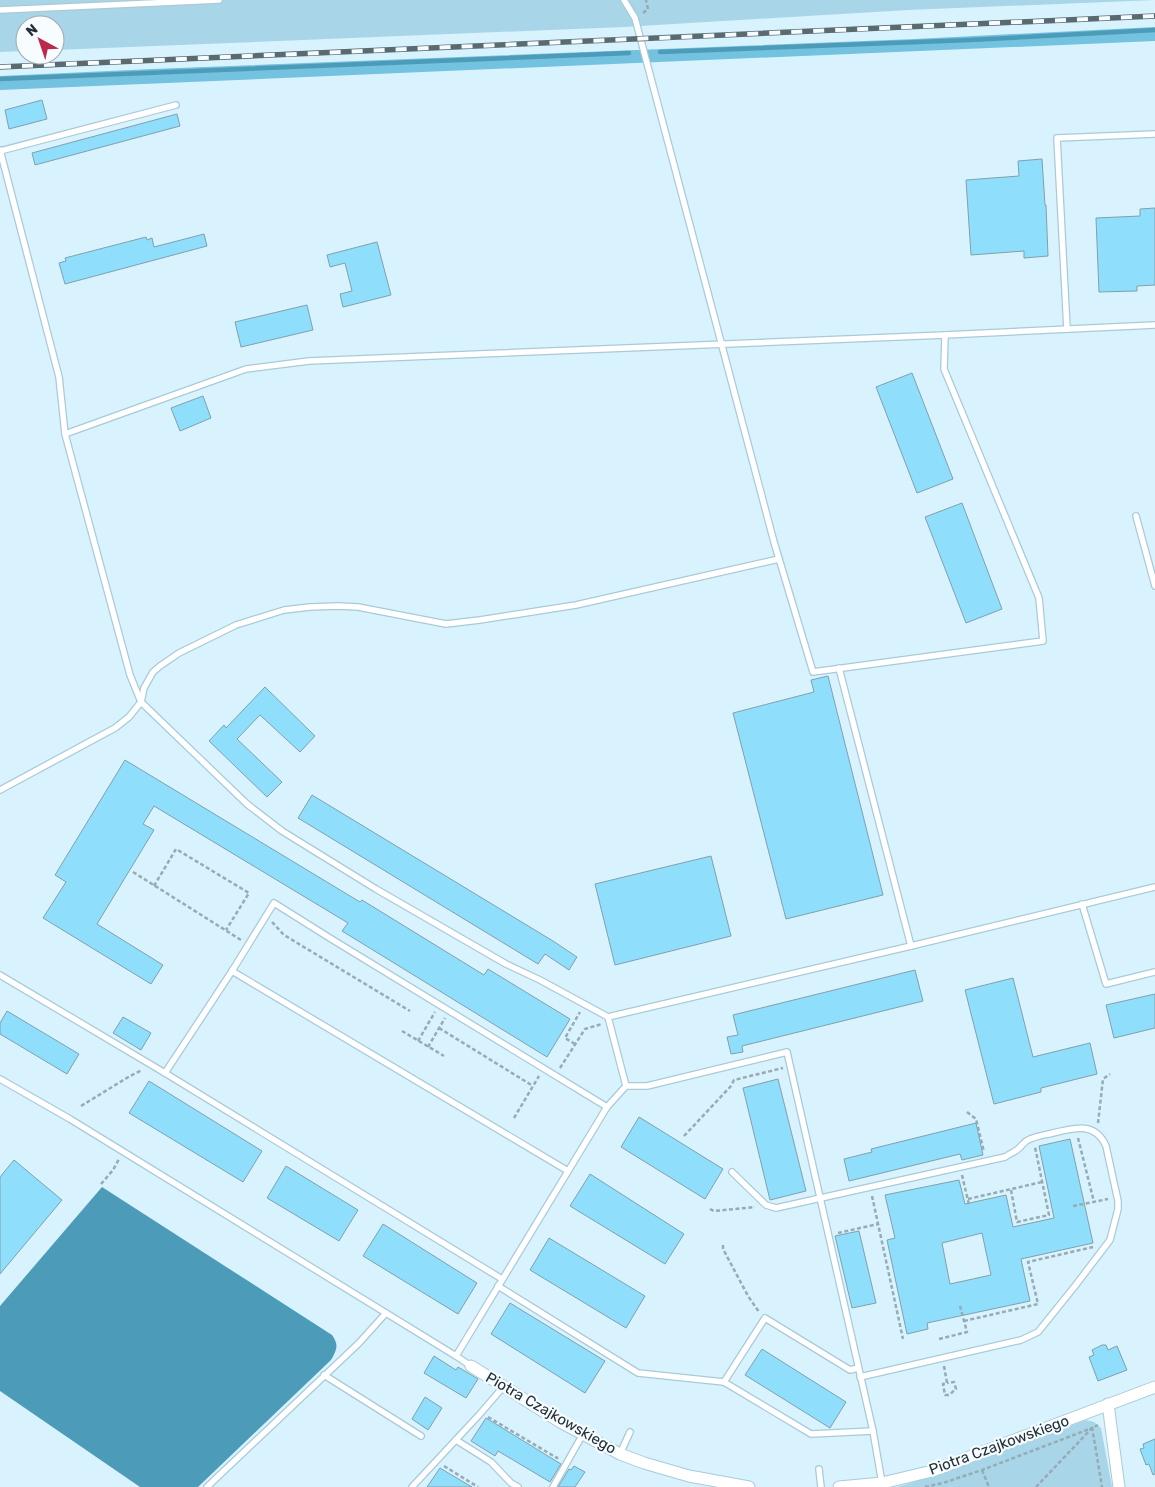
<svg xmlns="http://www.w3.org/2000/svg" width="1155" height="1487" viewBox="0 0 1155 1487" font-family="Rubik,sans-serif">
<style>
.green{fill:#a8d6e8}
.forest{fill:#73c2df}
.water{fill:#4c9bb8}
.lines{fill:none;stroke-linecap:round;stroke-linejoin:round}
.stream{stroke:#4c9bb8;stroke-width:4.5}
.building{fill:#8fdefc;stroke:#80a0ac;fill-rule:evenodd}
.lane-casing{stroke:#a9cad8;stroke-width:8}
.street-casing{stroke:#a9cad8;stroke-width:13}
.path{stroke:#96abb4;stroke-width:2.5;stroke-dasharray:4 2.5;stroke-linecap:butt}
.lane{stroke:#fff;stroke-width:5.5}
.street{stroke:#fff;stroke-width:11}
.rail-casing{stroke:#596b71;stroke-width:5.5}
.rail{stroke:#f6fcff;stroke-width:4;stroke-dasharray:11;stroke-linecap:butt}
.labels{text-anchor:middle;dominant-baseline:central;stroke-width:4.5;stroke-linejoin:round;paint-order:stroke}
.street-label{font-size:15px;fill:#233035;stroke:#f6fcff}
</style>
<rect width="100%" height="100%" fill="#d8f3fe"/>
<g class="green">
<polygon points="0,0 1155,0 908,10 624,27 55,50 55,25 25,25 25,51 0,52"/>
<polygon points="1086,1420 1094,1422 1101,1428 1112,1487 897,1487 928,1478"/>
</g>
<polygon class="forest" points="1155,27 1155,41 0,90 0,76 152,69 915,39"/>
<path class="water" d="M102 1187 332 1335C339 1345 337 1349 331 1360L198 1487H140L0 1391V1306Z"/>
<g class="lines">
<g class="stream">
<polyline points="660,52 970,40 1155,30"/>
<polyline points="0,79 629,53"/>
</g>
</g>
<g class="building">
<polygon points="42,100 47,119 9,129 5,110"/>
<polygon points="177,114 180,126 35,165 32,153"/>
<polygon points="1042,159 1045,205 1046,205 1048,256 1024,258 1024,251 971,255 966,180 1019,176 1018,161"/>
<polygon points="1155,208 1155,285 1137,286 1137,291 1099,292 1096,218 1140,216 1140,209"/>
<polygon points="204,234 207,246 65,284 59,263 66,261 65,258 146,237 147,240 152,238 154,247"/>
<polygon points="377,242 391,295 343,307 340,294 352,291 345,263 330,267 327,255"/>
<polygon points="307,305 313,330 241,347 235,322"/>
<polygon points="912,373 953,479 917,493 876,387"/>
<polygon points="203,396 211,418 180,431 171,408"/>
<polygon points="962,503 1002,609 966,623 925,517"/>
<polygon points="828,676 883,895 786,919 733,713 814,692 811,680"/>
<polygon points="265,687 315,736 300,752 260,715 237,739 282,782 267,797 209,741 224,725 226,728"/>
<polygon points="125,760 360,902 362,900 484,975 488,969 570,1019 547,1057 342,931 348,923 154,806 143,824 154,830 97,924 163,965 151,984 43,918 66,882 55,875"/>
<polygon points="312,795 553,941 577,957 569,970 545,954 538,964 298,818"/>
<polygon points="711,856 731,936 615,965 595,884"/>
<polygon points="915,970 923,1001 742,1046 743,1052 731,1054 727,1037 738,1035 733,1015"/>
<polygon points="1013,978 1033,1057 1090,1043 1097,1074 1041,1088 1041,1092 994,1104 965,990"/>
<polygon points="1155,994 1155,1028 1114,1038 1106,1005"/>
<polygon points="7,1011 79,1054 67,1074 0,1034 0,1023"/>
<polygon points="123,1017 151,1033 141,1050 113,1033"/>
<polygon points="778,1079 806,1191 770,1200 743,1088"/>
<polygon points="149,1081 262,1151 243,1182 129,1113"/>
<polygon points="639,1117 723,1169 705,1199 621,1147"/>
<polygon points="976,1123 983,1155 962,1160 960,1154 849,1181 844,1159 872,1152 871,1149"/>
<path d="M1070 1139 1093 1243 1021 1259 1030 1301 927 1323 928 1329 907 1334 887 1240 895 1238 885 1195 959 1180 965 1204 1006 1195 1013 1227 1054 1218 1039 1146ZM982 1233 991 1275 950 1284 942 1243Z"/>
<polygon points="14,1160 62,1200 0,1274 0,1177"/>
<polygon points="286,1166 358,1210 339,1241 267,1198"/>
<polygon points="590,1174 684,1234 665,1264 570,1206"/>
<polygon points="383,1224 477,1283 458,1314 363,1256"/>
<polygon points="859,1231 876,1303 852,1308 835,1236"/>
<polygon points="549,1238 645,1296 626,1328 530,1270"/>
<polygon points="510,1303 605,1361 585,1393 491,1334"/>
<polygon points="1102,1345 1106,1345 1108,1350 1117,1346 1127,1370 1098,1381 1089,1357 1094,1355 1092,1350"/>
<polygon points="762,1349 846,1402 830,1428 745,1375"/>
<polygon points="434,1356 456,1370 458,1367 478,1379 466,1398 424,1373"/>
<polygon points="425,1397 442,1408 428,1430 412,1419"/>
<polygon points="486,1418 561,1464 550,1482 498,1451 495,1456 471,1441"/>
<polygon points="1155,1439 1155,1474 1153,1475 1149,1464 1146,1465 1140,1449 1144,1448 1143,1444"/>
<polygon points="574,1466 585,1472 575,1487 558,1487 569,1469 571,1470"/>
<polygon points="440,1468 472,1487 427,1487"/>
</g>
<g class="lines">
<g class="lane-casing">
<g id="lane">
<polyline points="624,0 635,18 774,542 813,672 1043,641 1039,598 944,369 945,335 1155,325"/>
<polyline points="0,10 219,0"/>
<polyline points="0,150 59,377 65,434 130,675 141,702 247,804 282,831 376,889 506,964 540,980 608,1017"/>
<polyline points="0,151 176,105"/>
<polyline points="1067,329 1057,138 1155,134"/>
<polyline points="65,434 246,369 309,361 945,335"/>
<polyline points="1136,516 1155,586"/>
<polyline points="839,668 911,946"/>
<polyline points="0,790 115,728 129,717 141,702 144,688 153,672 160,666 179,653 236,625 284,610 310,607 338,606 358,607 446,624 480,620 576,605 779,559"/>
<polyline points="1082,904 1106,984 1155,972"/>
<polyline points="232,971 568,1171"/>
<polyline points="0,975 165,1073 502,1279"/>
<polyline points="165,1073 232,971 274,903 333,940 607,1107"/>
<polyline points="0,1079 70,1119 456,1356"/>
<polyline points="626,1086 647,1086 787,1052 873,1431 882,1483"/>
<path d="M732 1172 766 1205 776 1208 1005 1157C1009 1154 1015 1152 1018 1149 1023 1145 1024 1141 1030 1139 1037 1136 1045 1135 1053 1133 1074 1128 1095 1121 1106 1146L1118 1201V1209L1110 1240 1075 1286 1038 1332 1021 1340 860 1377"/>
<polyline points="498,1286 638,1373 724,1382 811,1434 873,1431"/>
<polyline points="471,1366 456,1356 607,1107 626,1086 608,1017 911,946 1155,887"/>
<polyline points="324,1375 421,1436"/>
<polyline points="724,1382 765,1318 850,1370 858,1368"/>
<polyline points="456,1440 491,1462 511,1483 518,1487"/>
<polyline points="620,1454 630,1432"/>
<polyline points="819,1469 821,1487"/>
<polyline points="207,1487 359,1343 386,1313"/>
<polyline points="412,1487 479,1415 504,1386"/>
<polyline points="553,1487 583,1434"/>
</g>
</g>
<g class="street-casing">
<g id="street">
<polyline points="471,1366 562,1423 620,1454 644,1463 689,1476 749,1487"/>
<polyline points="1108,1404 1119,1487"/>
<polyline points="839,1487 882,1483 932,1471 1155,1387"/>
</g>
</g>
<g class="path">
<polyline points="643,13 648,9 646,0"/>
<polyline points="133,872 241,940"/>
<polyline points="154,886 176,849 249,893 226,930"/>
<polyline points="272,922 284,935 410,1011"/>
<polyline points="439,1028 533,1086"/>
<polyline points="402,1031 444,1056"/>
<polyline points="418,1041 435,1012"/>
<polyline points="575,1044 565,1038 580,1012"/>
<polyline points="428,1047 445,1018"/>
<polyline points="560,1068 585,1029 602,1024"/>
<polyline points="81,1106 130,1076 142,1070"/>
<polyline points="967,1112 976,1119 984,1152"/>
<polyline points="514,1118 539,1076"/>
<polyline points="1098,1123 1103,1079 1110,1074"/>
<polyline points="684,1136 731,1086 734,1080 783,1068"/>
<polyline points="1078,1138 1094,1202"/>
<polyline points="962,1175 969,1205"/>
<polyline points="101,1184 113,1170 119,1159"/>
<polyline points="1011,1190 1017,1222 1049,1215 1035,1147"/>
<polyline points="872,1196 903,1339"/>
<polyline points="968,1199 1042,1182"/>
<polyline points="1073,1206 1108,1199"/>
<polyline points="710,1209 714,1211 755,1207"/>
<polyline points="838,1233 878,1224"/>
<polyline points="723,1245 723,1249 748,1296 759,1312"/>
<polyline points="964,1321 1038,1304 1028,1262 1093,1247"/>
<polyline points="939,1339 967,1332 960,1306"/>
<polyline points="944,1366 947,1383 943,1384 945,1395 949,1395 956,1389 954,1382 947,1383"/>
<polyline points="488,1417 557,1458 558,1457"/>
<polyline points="1092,1427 1102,1487"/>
<polyline points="444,1466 478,1487"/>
<polyline points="982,1470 989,1487"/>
<polyline points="925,1487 943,1483 982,1470 1092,1428"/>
<polyline points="1036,1487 1092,1428 1098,1425"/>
</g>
<use href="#lane" class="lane"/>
<use href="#street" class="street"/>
<g class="rail-casing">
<polyline id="rail" points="0,67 1155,16"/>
</g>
<use href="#rail" class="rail"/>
</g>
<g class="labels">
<g class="street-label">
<text transform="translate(551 1413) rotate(30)">Piotra Czajkowskiego</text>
<text transform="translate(999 1445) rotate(-20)">Piotra Czajkowskiego</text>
</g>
</g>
<g transform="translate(40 40) rotate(320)"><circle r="24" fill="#f6fcff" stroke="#a2aaae"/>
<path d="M0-4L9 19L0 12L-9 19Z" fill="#bb2a4a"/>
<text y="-8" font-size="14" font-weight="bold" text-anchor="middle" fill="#233035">N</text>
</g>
</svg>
